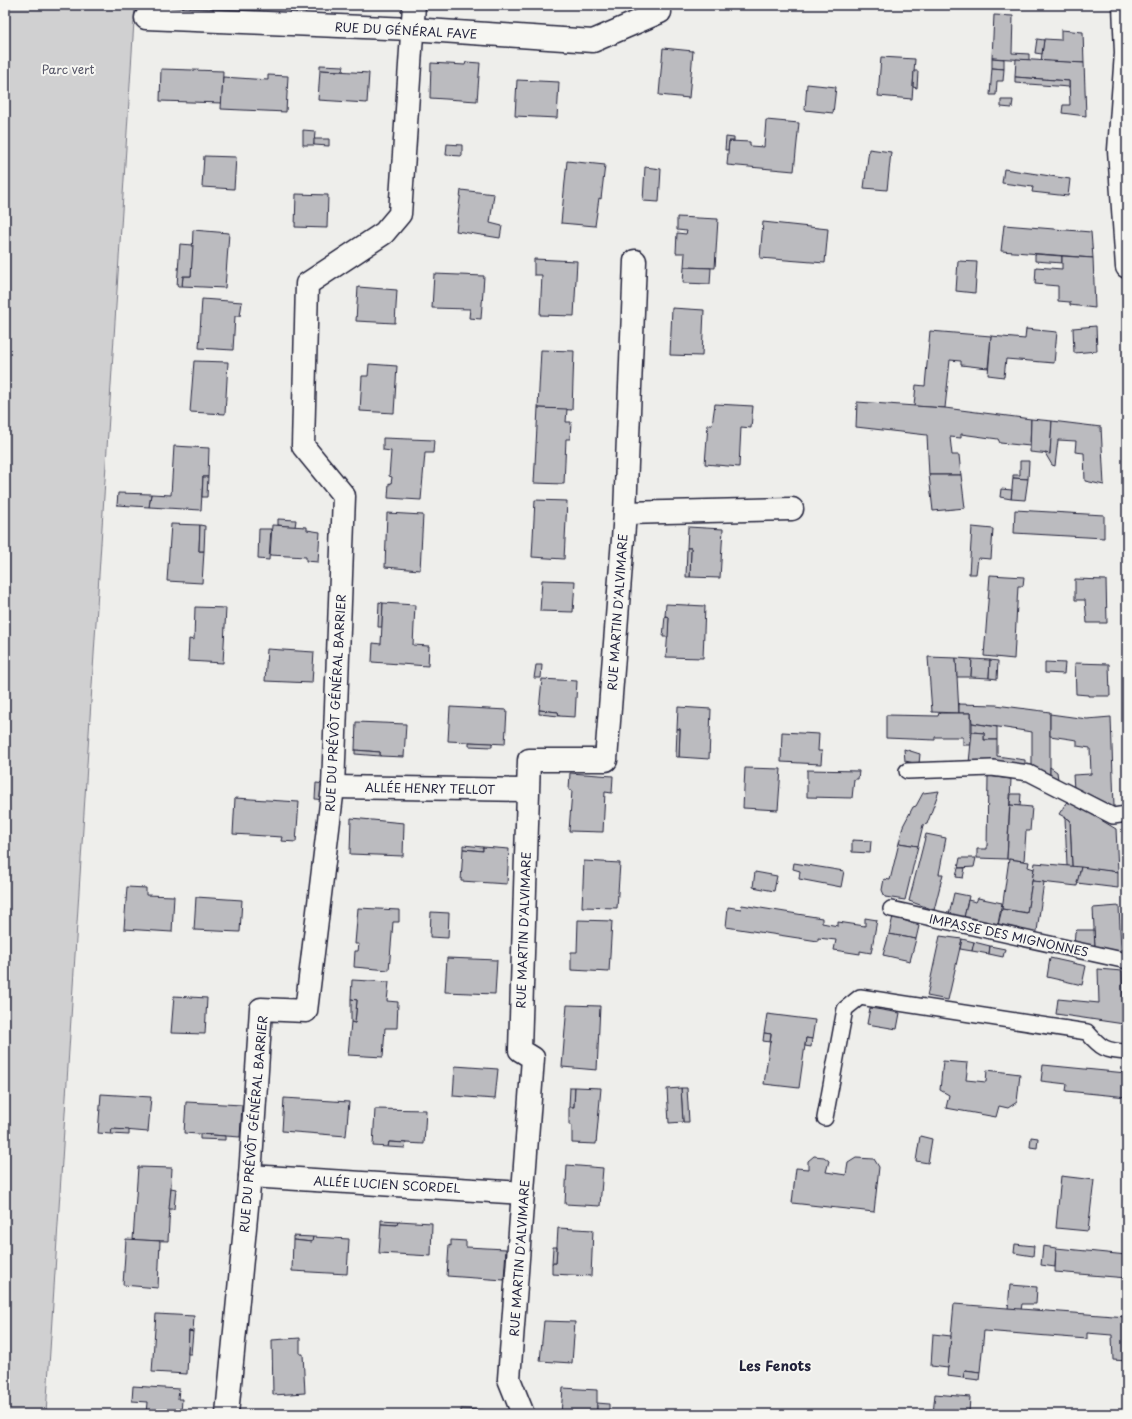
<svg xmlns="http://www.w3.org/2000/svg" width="1132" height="1419" viewBox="0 0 1132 1419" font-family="'Playpen Sans',sans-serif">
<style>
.green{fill:#d0d0d1;stroke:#797986}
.building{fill:#bbbbbf;stroke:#22223b}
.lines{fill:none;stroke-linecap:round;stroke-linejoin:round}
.service-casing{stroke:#22223b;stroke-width:18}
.minor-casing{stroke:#22223b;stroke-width:25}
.secondary-casing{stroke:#22223b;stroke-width:25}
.service{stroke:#f6f6f2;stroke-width:15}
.minor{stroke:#f6f6f2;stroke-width:22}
.secondary{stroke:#f6f6f2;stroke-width:22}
.labels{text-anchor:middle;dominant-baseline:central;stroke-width:4;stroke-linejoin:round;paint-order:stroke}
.street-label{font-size:12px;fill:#22223b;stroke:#f6f6f2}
.park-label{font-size:12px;fill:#565668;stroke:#f6f6f2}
.quarter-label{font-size:14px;font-weight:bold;fill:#22223b;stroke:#f6f6f2}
</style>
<rect width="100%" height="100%" fill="#eeeeeb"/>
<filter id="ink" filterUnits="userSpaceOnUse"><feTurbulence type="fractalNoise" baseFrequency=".025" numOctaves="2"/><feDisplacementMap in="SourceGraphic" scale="8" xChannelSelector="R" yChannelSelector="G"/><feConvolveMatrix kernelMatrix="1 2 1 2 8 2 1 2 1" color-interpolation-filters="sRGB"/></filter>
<g filter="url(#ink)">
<polygon class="green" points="7,5 135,5 46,1414 5,1414 5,63"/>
<g class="building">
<polygon points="994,15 1013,16 1012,53 1029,54 1029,60 992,58"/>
<polygon points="1061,30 1083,32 1084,63 1041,61 1044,39 1061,40"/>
<polygon points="1037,39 1044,40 1042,54 1035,53"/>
<polygon points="663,48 693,51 689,98 659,95"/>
<polygon points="881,57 915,59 912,99 878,96"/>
<polygon points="992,58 1004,59 1004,69 992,68"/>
<polygon points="1016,59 1084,63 1086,116 1062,113 1063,105 1070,105 1069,81 1015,77"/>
<polygon points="466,62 480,63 477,101 430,98 431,63 465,65"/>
<polygon points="320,65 344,66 343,71 320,70"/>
<polygon points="992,68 1004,69 1003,81 997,81 996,95 990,95"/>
<polygon points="161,69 223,71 222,103 160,101"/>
<polygon points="320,70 369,73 367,103 318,100"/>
<polygon points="914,71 918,71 917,88 913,87"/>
<polygon points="268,75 288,76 286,112 221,109 223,77 268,80"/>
<polygon points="1015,77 1069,81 1069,87 1015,83"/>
<polygon points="517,80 559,82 557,118 515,116"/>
<polygon points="807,84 836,87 833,113 805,110"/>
<polygon points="1001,100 1013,100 1012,108 1001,107"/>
<polygon points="766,120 799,123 794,171 727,165 729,141 750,142 750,146 764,147"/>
<polygon points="303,130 315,131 314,145 303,145"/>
<polygon points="726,137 734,138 734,141 729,141 728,150 725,150"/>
<polygon points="314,139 329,139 329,146 314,145"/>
<polygon points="447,144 462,145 462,156 446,155"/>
<polygon points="869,149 891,152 887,190 864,188"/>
<polygon points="204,156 236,157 234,189 202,187"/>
<polygon points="567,161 605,165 601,199 599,198 595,226 561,223"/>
<polygon points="645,167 661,169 659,202 643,201"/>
<polygon points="1004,169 1070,179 1068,196 1032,192 1033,187 1002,183"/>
<polygon points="461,190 494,194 490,223 502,226 500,238 456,231"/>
<polygon points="296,194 328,195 327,228 295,227"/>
<polygon points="677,217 718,219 715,268 684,267 685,253 676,253 677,233 686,234 687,231 677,230"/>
<polygon points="763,222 828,229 825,263 760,258"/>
<polygon points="1004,225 1091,232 1093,258 1001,251"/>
<polygon points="193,230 229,233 225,288 182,286 183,276 191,276"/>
<polygon points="180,244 193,245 191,276 183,276 182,286 177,286"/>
<polygon points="1035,254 1062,256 1062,263 1035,261"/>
<polygon points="1062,256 1093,258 1095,308 1070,305 1070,302 1058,301 1058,286 1035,284 1036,267 1062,269"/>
<polygon points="534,259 577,261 574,316 540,315 542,275 534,275"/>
<polygon points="958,261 977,262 975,293 956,291"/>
<polygon points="684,267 711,268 710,284 683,283"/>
<polygon points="434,274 484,276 481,319 469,318 470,309 432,308"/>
<polygon points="358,287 397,290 395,323 356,321"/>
<polygon points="202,299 242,302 240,316 235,316 233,350 199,348"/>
<polygon points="672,308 704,310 702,356 670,355"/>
<polygon points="1096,326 1097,351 1074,353 1073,328"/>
<polygon points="1026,329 1057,332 1054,363 1006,359 1004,377 988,375 991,336 1025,339"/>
<polygon points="930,331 991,336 988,368 961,365 961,361 950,360 945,408 914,406 916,385 925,386"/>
<polygon points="541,350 574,351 572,410 538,408"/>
<polygon points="194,361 228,362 225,414 190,412"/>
<polygon points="369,364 397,366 394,413 360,411 362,376 368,376"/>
<polygon points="857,402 945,408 1031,419 1030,446 1000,443 998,439 961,434 961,438 950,437 952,455 959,455 961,475 929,475 927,435 856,427"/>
<polygon points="715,404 753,406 751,428 741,427 739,467 705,464 708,425 712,425"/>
<polygon points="538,408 567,409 566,422 571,422 570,439 566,439 564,484 534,483"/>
<polygon points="1031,419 1052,421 1050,454 1030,452"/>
<polygon points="1052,421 1101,427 1104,485 1085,481 1084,453 1075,452 1076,441 1058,440 1055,466 1052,465 1045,453 1050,454"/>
<polygon points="383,438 434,440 433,453 425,453 421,500 388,498 389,483 391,484 392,477 389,476 391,451 383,450"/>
<polygon points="174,446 209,448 208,477 203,477 201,510 149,507 151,494 171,495"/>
<polygon points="1020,461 1029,461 1028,479 1013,478 1013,475 1020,475"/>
<polygon points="929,475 961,475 965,508 933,511"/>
<polygon points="203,477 208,477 207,497 202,497"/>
<polygon points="1013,478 1028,479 1025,500 1011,499"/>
<polygon points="1001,489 1012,490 1011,499 1000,497"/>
<polygon points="118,493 151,494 149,507 117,505"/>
<polygon points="535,500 567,501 564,559 532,557"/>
<polygon points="1015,510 1104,515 1104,538 1014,533"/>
<polygon points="387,513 423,515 420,570 385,567"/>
<polygon points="278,519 296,520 295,527 278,525"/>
<polygon points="171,524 200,525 199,551 204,551 202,583 167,581"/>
<polygon points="200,525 205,526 204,551 199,551"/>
<polygon points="272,525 307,527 307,530 320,532 318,562 306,561 306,557 270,555"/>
<polygon points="688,527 723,529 720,578 690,577 691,548 687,548"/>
<polygon points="972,527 993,529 991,559 978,558 976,574 969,574"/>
<polygon points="259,529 271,529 269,560 258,559"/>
<polygon points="687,548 691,548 690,577 686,577"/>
<polygon points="990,575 1024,577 1023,586 1018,586 1014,659 984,656"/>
<polygon points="1075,579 1106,580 1107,623 1087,623 1085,600 1075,600"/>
<polygon points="542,580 575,581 573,612 540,611"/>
<polygon points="379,602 383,603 382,627 378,627"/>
<polygon points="383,603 415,605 413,645 429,646 428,666 372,662 373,643 381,644"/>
<polygon points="666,604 705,606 703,658 666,657 669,617 665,616"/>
<polygon points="195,607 226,608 223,663 188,661 189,639 194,640"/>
<polygon points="665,616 669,617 668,637 663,637"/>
<polygon points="267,649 314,652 312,683 265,681"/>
<polygon points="928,657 956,658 959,713 932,712"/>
<polygon points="956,658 972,659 971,677 957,677"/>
<polygon points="972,659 990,660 989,678 971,677"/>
<polygon points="990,660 998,661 997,679 989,678"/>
<polygon points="1045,662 1065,663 1064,674 1045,673"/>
<polygon points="1075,663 1109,664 1110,696 1088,696 1088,695 1076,694"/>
<polygon points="536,665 542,665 541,678 534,678"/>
<polygon points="542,679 577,681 575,717 559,716 558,712 539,710"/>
<polygon points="959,704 996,705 1050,712 1050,775 1032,767 1032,732 972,723 971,713 959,713"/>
<polygon points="450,707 507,710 505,744 448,741"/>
<polygon points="678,707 711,709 709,759 679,757 680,729 677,729"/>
<polygon points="539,710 558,712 559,716 539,714"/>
<polygon points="939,713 971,713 971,745 963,745 963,737 935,737 935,740 886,738 886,715 938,716"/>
<polygon points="1050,714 1087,719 1111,717 1114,807 1074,789 1073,775 1091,774 1090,748 1077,746 1077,740 1050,736"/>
<polygon points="356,722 406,724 404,757 380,756 380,752 355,750"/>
<polygon points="972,723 997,727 997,740 984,740 984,733 972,732"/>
<polygon points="677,729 680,729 679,757 676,757"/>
<polygon points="782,732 819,734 818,751 822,751 821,764 781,762"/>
<polygon points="972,732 984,733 984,740 997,740 997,756 1025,760 1025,766 969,763"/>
<polygon points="469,742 492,743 492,747 469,746"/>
<polygon points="904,749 920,754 919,764 905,761"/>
<polygon points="355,750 380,752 380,756 355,754"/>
<polygon points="1050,767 1057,772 1058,779 1050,775"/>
<polygon points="745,768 781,769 778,810 743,808"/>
<polygon points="807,770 859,771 858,779 854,779 852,798 807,797"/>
<polygon points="570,773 613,776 612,793 605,792 603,832 569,831 572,791 569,790"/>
<polygon points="988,776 1011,779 1007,859 977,858 977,849 987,849"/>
<polygon points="316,783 326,784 325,800 315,799"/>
<polygon points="939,791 927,824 923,825 918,846 899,843 903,826 913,807 916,806 923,793"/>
<polygon points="1011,794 1021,794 1020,806 1010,805"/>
<polygon points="235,798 299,802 296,842 281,841 282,837 233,834"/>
<polygon points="1068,800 1116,829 1118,872 1072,867 1070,820 1059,814"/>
<polygon points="1010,805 1032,807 1030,831 1026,831 1024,861 1007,859"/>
<polygon points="1065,817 1070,820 1072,867 1067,866"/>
<polygon points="351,818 404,823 403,856 350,854"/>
<polygon points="926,834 946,838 939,874 943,874 934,910 909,901"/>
<polygon points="852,840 871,841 870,853 852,852"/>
<polygon points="899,843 918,846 905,900 885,897 882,890 884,879 890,880"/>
<polygon points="463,845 483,847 483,851 463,849"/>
<polygon points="483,847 509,849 507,884 461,881 463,849 483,851"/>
<polygon points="960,858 976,858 974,867 958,868"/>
<polygon points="1009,859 1029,862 1028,867 1034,869 1027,913 1002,909"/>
<polygon points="584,861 620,863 617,908 582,907"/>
<polygon points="794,863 844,871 841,887 799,879 800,871 793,869"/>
<polygon points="1035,863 1081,867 1077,886 1032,881"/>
<polygon points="1081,867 1118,872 1118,888 1077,883"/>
<polygon points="958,868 965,868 963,878 956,877"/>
<polygon points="755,872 777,876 774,891 753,887"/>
<polygon points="1032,881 1044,882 1036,938 997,929 1002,909 1027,913"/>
<polygon points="127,887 146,888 146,895 174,896 172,932 124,929"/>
<polygon points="954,893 969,896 964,918 949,915"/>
<polygon points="196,897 242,900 240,932 194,930"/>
<polygon points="978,898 1002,903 997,929 963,922 968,900 976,902"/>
<polygon points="742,905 822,918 822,923 838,926 838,922 865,926 865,918 877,920 871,953 860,951 860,954 834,950 836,940 818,938 818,941 726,927 728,907 741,909"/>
<polygon points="1119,906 1121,951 1095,948 1093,908"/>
<polygon points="358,908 399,910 399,922 393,922 389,970 354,967 355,951 358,951 359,944 355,944"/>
<polygon points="431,912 449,913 448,938 430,937"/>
<polygon points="893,916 919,926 916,939 889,934"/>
<polygon points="578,920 612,921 609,972 571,970 571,952 577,952"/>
<polygon points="1077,930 1094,930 1095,948 1074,945 1075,932"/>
<polygon points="889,934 916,939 910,961 883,955"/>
<polygon points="940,936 962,939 948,1000 927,996"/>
<polygon points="962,939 974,942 972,951 960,949"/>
<polygon points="974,942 990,946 989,954 972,951"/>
<polygon points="990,946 1005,949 1003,957 989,954"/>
<polygon points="447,958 497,960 495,994 445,992"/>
<polygon points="1050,958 1086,966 1082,985 1047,977"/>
<polygon points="1098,969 1122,971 1124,1024 1056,1014 1058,999 1099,1003"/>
<polygon points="352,980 389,982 387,1001 398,1002 397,1028 385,1028 383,1057 348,1055 351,1022 355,1023 357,1000 351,999"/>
<polygon points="174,996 207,998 205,1034 171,1033"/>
<polygon points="351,999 357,1000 355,1023 351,1022"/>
<polygon points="567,1005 600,1006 597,1070 562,1067"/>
<polygon points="870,1008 900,1013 897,1029 867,1024"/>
<polygon points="767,1014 815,1020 812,1039 806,1038 799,1088 764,1084 771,1034 764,1033"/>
<polygon points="764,1033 771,1034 770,1042 763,1041"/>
<polygon points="806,1038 812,1039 811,1047 805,1046"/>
<polygon points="943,1061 968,1063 966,1080 986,1082 987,1070 1020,1074 1017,1102 1008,1108 999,1106 996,1117 946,1108 949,1095 940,1090"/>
<polygon points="1043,1065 1126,1073 1127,1097 1066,1091 1067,1084 1041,1081"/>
<polygon points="455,1066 498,1069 495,1099 453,1096"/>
<polygon points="570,1087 575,1087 574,1107 569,1107"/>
<polygon points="575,1087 601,1088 596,1144 572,1143 572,1125 569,1125 569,1107 574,1107"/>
<polygon points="681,1088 687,1088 689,1122 683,1122"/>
<polygon points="681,1088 683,1122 669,1123 667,1089"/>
<polygon points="101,1094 151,1097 148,1132 112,1129 111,1134 98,1133"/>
<polygon points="284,1098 349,1102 346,1136 282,1131"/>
<polygon points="186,1102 242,1105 240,1137 184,1133"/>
<polygon points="375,1109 426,1110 424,1144 389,1142 388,1147 373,1146"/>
<polygon points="112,1129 129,1130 129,1135 111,1134"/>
<polygon points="200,1134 225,1136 225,1140 200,1139"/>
<polygon points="920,1136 932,1139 928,1163 916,1161"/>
<polygon points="1031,1137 1038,1138 1037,1148 1030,1147"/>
<polygon points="389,1142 406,1143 405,1148 388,1147"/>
<polygon points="814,1156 824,1157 829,1161 826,1172 846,1175 848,1163 856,1158 874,1159 879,1167 874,1212 792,1203 796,1168 808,1169 808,1161"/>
<polygon points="567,1165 603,1168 600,1206 565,1204"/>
<polygon points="138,1167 172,1168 168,1241 133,1240"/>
<polygon points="1061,1176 1094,1180 1088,1231 1056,1228"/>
<polygon points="171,1188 176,1189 174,1209 169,1209"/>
<polygon points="381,1220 398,1221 397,1225 381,1224"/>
<polygon points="398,1221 432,1223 431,1256 379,1253 381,1224 397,1225"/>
<polygon points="558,1228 593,1230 591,1276 552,1274 552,1263 556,1263"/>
<polygon points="293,1236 313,1237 312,1242 293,1240"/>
<polygon points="313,1237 349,1239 347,1274 292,1271 293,1240 312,1242"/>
<polygon points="126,1239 160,1241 158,1288 123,1285"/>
<polygon points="451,1240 466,1241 466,1247 506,1249 504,1280 447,1276 449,1245 451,1246"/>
<polygon points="1015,1244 1034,1246 1033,1256 1014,1253"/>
<polygon points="1043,1246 1056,1248 1055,1267 1041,1265"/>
<polygon points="553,1247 557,1247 556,1263 552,1263"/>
<polygon points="1056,1248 1127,1255 1127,1278 1055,1272"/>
<polygon points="1010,1285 1037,1287 1036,1304 1022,1304 1021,1310 1008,1309"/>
<polygon points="954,1304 1127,1317 1127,1361 1113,1360 1112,1335 1087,1333 1087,1339 984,1331 980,1372 965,1370 963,1378 947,1376"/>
<polygon points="156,1314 194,1316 193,1332 189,1331 187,1374 152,1372"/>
<polygon points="544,1321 575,1322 572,1363 540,1361"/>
<polygon points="189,1331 193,1332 191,1354 188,1354"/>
<polygon points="933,1334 951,1336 948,1368 931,1366"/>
<polygon points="300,1338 300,1354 303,1354 305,1393 273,1395 272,1340"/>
<polygon points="965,1370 980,1372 979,1380 963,1378"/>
<polygon points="133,1386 179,1389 178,1399 182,1399 181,1414 146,1414 147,1402 132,1401"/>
<polygon points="563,1388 597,1390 597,1414 561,1414"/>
<polygon points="935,1394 970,1397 969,1414 933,1414"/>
<polygon points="597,1403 609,1404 609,1414 597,1414"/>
<polygon points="461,1409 511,1412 511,1414 461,1414"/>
</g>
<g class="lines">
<g class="service-casing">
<g id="service">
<polyline points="907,771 992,768 1029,773 1113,816 1127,814"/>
<polyline points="891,909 1127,961"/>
<path d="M825 1118 845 1009 860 997 1087 1032C1101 1048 1105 1051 1127 1052"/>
</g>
</g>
<g class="minor-casing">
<g id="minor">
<polyline points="146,18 411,29 593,41 660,12"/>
<polyline points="625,513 792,509"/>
<polyline points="333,787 527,790"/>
<polyline points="250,1176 523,1193"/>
<polyline points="227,1414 250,1176 261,1009 306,1011 333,787 344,496 303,446 307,284 384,233 400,214 414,5"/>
<polyline points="523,1414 509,1379 533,1058 520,1050 529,760 606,760 625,513 635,261"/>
</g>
</g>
<g class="secondary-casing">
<polyline id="secondary" points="1124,5 1126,53 1119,150 1127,267"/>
</g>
<use href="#service" class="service"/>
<use href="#minor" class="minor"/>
<use href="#secondary" class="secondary"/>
</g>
</g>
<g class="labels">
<g class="street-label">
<text transform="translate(406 30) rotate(3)">RUE DU GÉNÉRAL FAVE</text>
<text transform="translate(617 612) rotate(-86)">RUE MARTIN D'ALVIMARE</text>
<text transform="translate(335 703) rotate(-87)">RUE DU PRÉVÔT GÉNÉRAL BARRIER</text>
<text transform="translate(430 788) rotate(1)">ALLÉE HENRY TELLOT</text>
<text transform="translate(523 930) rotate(-88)">RUE MARTIN D'ALVIMARE</text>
<text transform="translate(1009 935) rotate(12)">IMPASSE DES MIGNONNES</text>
<text transform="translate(253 1124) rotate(-85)">RUE DU PRÉVÔT GÉNÉRAL BARRIER</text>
<text transform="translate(387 1184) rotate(3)">ALLÉE LUCIEN SCORDEL</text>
<text transform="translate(519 1258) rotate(-86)">RUE MARTIN D'ALVIMARE</text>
</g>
<g class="park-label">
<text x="68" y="69">Parc vert</text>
</g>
<g class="quarter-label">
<text x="775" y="1365">Les Fenots</text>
</g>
</g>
<rect width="1132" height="1419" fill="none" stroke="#f6f6f2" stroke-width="20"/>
<rect x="10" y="10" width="1112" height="1399" fill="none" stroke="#22223b" stroke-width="1.5" filter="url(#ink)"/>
</svg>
